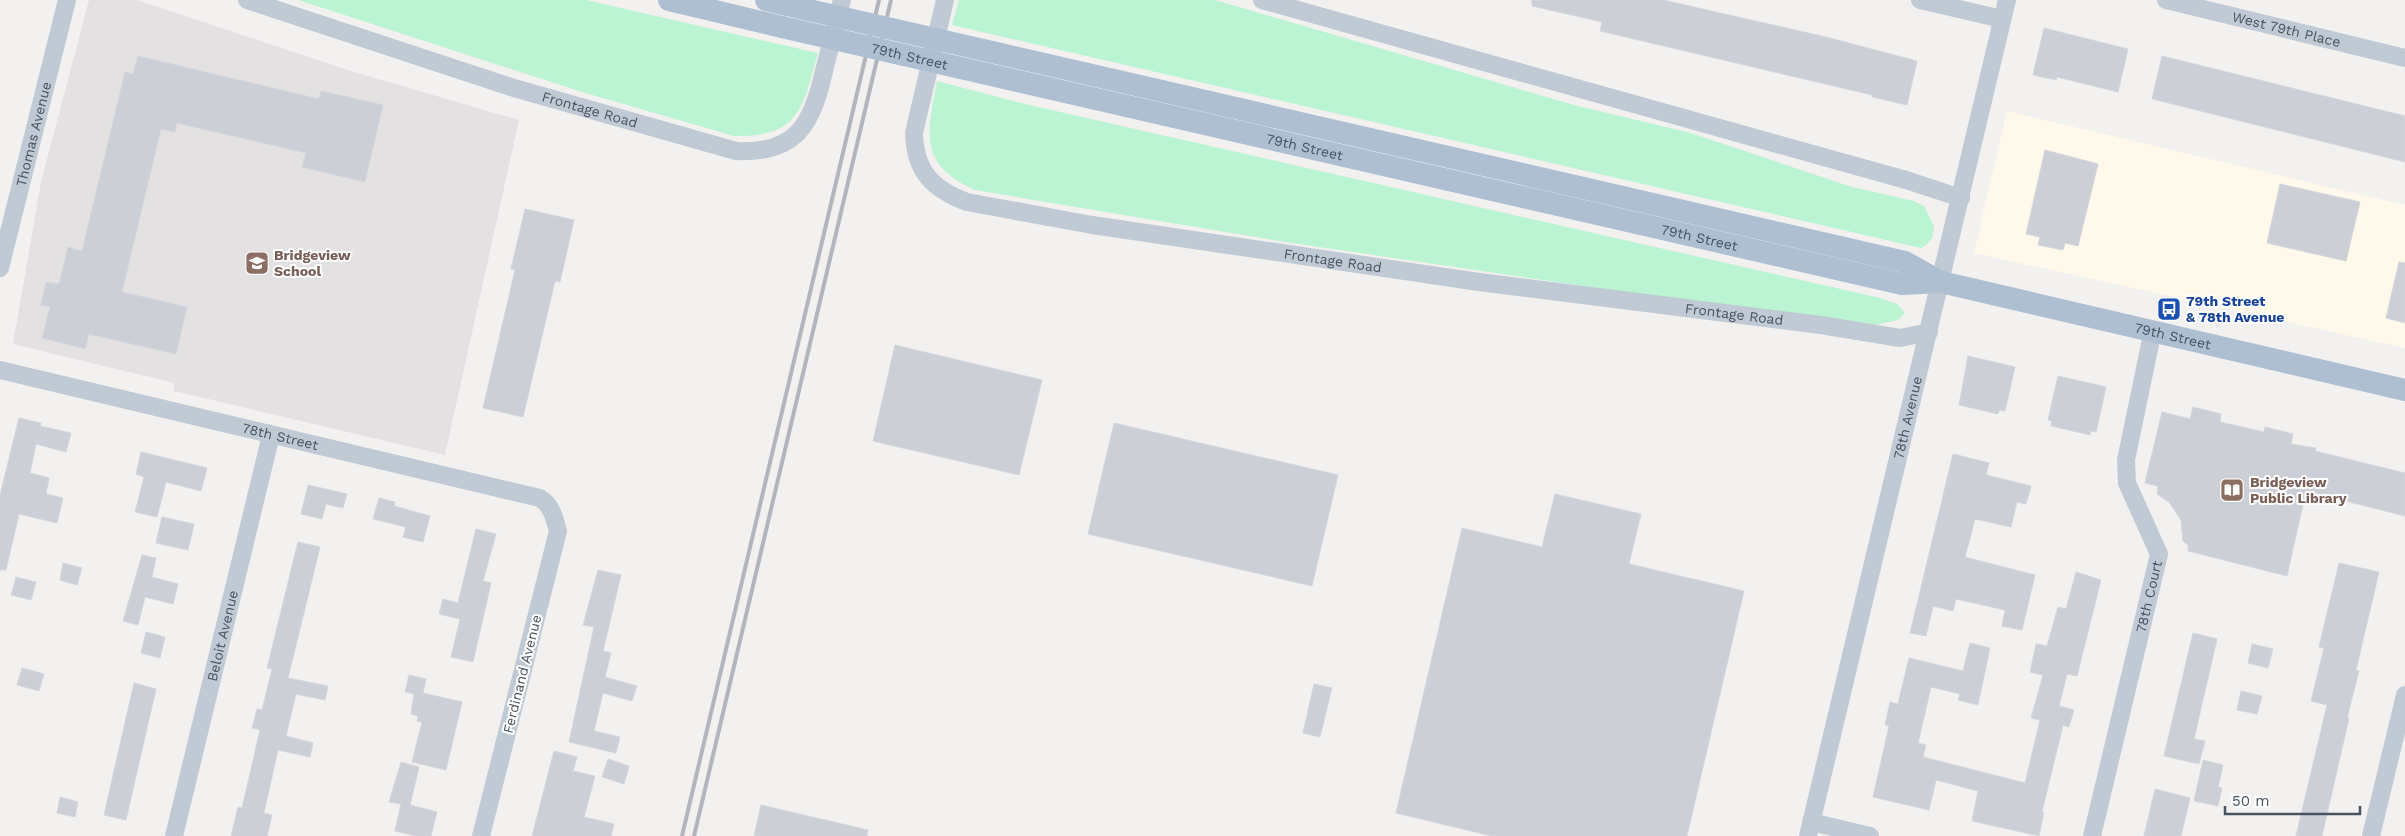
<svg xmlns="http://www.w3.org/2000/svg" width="2405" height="836" viewBox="0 0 2405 836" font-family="'Work Sans',sans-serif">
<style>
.commercial{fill:#fef9ea}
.education{fill:#e4e1e2}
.green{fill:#bbf4d3}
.building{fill:#cccfd6;stroke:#d4d6dd}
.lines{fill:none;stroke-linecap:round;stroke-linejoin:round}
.minor{stroke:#c0cad4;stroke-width:18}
.major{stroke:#aebfd2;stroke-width:22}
.rail{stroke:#b2b5bc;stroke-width:4}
.major-bridge{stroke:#aebfd2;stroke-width:22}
.labels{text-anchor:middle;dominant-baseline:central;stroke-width:4;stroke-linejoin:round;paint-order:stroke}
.street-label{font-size:14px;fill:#465360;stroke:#fff}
.education-label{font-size:14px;font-weight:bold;fill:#785e54;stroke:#fff;text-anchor:start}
.transit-label{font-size:14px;font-weight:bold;fill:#164399;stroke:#fff;text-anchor:start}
</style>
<rect width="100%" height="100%" fill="#f3f0f0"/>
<polygon class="commercial" points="2007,111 2405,205 2405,348 1974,253"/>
<polygon class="education" points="89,0 137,0 351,71 519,120 445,455 174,391 174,383 13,344 41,182"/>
<g class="green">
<path d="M298 0H586L818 53C802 108 801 137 734 136L582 92Z"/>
<polygon points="959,0 1215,0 1574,105 1691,133 1852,187 1914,201 1924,206 1934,226 1933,236 1927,245 1921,248 952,25"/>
<path d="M937 81 1025 104 1880 298 1897 304 1905 313 1898 320 1875 325 1746 310 1285 242 975 190C918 164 927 134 937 81Z"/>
</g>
<g class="building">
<polygon points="1532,0 1663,0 1826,37 1917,61 1907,105 1872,97 1872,95 1600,31 1602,22 1532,6"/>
<polygon points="2044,28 2128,49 2118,92 2057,77 2056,80 2033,75"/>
<polygon points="138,56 319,99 321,91 383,105 365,182 302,167 306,153 177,123 175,132 161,129 122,292 187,307 176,354 89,334 85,349 42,338 50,307 41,305 46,282 59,284 68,247 82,251 125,72 133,74"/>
<polygon points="2162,56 2405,116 2405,162 2152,99"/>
<polygon points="2045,150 2098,164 2078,246 2065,243 2063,250 2038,245 2040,237 2026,234"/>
<polygon points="2280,184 2360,202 2346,261 2267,243"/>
<polygon points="525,209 574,220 560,282 555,281 523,417 483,408 515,270 511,269"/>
<polygon points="2399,262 2405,263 2405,323 2386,318"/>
<polygon points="895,345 1042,380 1019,475 873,441"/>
<polygon points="1968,356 2015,367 2005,411 1999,410 1998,414 1959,405"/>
<polygon points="2058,376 2106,387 2096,432 2091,431 2090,435 2051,426 2052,421 2048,420"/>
<polygon points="2193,407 2221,414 2220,422 2264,432 2265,427 2293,434 2291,444 2316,448 2315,451 2405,473 2405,516 2306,491 2287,576 2188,551 2188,545 2183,541 2181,520 2169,502 2157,494 2158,486 2145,483 2162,412 2190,419"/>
<polygon points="19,418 41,423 40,426 71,433 66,452 36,444 30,473 49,478 46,494 63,498 57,523 19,514 6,570 0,570 0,495"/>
<polygon points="1114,423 1338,475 1312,586 1088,534"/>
<polygon points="141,452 207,468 201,491 166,482 157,517 135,512 144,477 136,474"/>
<polygon points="1953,454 1989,463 1986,475 2031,486 2026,504 2017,502 2011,527 1975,519 1965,557 2035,575 2022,630 2002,626 2005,610 1956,599 1953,611 1933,606 1926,636 1910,633"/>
<polygon points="308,485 347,494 343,508 326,504 322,519 301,514"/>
<polygon points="1555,494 1641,514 1629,564 1744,591 1687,836 1492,836 1396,813 1462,528 1542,547"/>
<polygon points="379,498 395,502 394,506 430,516 423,542 403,537 406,527 373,519"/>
<polygon points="162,517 194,524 188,550 156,543"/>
<polygon points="476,529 496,534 483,581 491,583 473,662 451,657 460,619 439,614 443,599 458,603"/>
<polygon points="298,542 320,547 288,678 328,686 325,700 296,694 286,736 313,743 310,757 278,750 264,813 272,815 267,836 231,836 238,807 242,808 260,730 252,728 257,709 262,710 272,669 267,668"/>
<polygon points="142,555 156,558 152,577 178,584 173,604 145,597 138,625 123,621"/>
<polygon points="63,563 82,568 77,585 60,580"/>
<polygon points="2339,563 2379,572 2356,670 2359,671 2347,718 2349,718 2322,836 2296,836 2327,705 2311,701 2324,648 2319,647"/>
<polygon points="598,570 621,575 603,651 611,653 605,677 637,686 632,701 603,693 594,731 620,737 616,753 569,742 594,627 583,625"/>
<polygon points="2076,572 2101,580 2077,676 2067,674 2059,706 2074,710 2069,727 2063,725 2042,812 2044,813 2039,836 1972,821 1978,791 1936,780 1929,810 1873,797 1889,726 1885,725 1890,702 1898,704 1909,658 1963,671 1970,643 1990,648 1978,705 1958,700 1960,694 1931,687 1918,743 1926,745 1923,757 2025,783 2040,720 2031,718 2043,675 2030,672 2036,644 2047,646 2058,607 2066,609"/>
<polygon points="16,577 36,582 31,600 11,595"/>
<polygon points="146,632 165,637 160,658 141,653"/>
<polygon points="2193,633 2217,639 2194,739 2205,741 2199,764 2164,756"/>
<polygon points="2252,644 2273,649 2268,668 2248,663"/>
<polygon points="22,668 44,674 39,691 17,685"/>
<polygon points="409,675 426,679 423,693 462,702 446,770 412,762 422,722 417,721 418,716 411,714 414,694 405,692"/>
<polygon points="134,683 156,689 126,820 104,815"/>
<polygon points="1314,684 1332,688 1320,737 1303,733"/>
<polygon points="2241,691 2262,696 2257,714 2237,710"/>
<polygon points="554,751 577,757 573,771 595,776 584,817 614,824 611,836 532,836"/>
<polygon points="608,759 629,766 624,784 602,777"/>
<polygon points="2203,760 2223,765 2218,787 2222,788 2218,806 2194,801"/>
<polygon points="401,762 419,767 410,805 437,812 431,836 416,836 395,831 401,804 389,802"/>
<polygon points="2155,789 2190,798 2181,836 2144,836"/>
<polygon points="60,797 78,802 75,817 57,813"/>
<polygon points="761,805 868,830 867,836 754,836"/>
</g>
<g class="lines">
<g class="minor">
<path id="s1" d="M247 0 514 88 736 151C796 154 812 125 824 71 830 47 836 24 842 0"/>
<path id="s2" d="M945 0 914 133C915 171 932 189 967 202L1092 225 1479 282 1821 325 1900 338 1929 332"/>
<polyline points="1262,0 1906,180 1961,198"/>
<polyline points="1920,0 2002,19"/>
<path id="s3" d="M2166 0 2405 58"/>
<path id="s4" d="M0 268 67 0"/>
<path id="s5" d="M0 370 540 498C552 506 554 517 558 531L481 836"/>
<polyline points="1811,822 1870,836"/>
<path id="s6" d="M174 836 271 435"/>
<path id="s7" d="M1808 836 2007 0"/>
<path id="s8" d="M2092 836 2159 554 2127 483 2126 460 2153 330"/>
<polyline points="2371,836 2405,695"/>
</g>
<g class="major">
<polyline points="669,0 782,27"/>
<polyline points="766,0 787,5"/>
<path id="s9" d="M992 52 1905 262 1941 282 2405 390"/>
<path id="s10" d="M987 74 1902 284 1941 282"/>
</g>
<g class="rail">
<polyline points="682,836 879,0"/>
<polyline points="694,836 891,0"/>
</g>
<g class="major-bridge">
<polyline points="787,5 992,52"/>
<path id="s11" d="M782 27 987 74"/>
</g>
</g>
<defs>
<g id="school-square" transform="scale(1.25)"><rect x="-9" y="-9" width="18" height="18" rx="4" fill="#8d6e63" stroke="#fff"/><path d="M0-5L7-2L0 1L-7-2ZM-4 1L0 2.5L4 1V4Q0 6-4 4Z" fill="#fff"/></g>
<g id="bus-square" transform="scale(1.25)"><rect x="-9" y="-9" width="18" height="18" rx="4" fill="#1a4fb4" stroke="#fff"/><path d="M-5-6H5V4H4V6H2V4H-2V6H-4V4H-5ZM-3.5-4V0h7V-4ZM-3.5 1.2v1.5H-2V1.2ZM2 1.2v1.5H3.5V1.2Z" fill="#fff"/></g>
<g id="library-square" transform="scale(1.25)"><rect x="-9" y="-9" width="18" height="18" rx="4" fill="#8d6e63" stroke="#fff"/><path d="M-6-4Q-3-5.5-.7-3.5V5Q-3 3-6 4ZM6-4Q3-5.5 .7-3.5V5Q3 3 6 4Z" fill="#fff"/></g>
</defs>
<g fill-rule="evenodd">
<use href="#school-square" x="257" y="263"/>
<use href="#bus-square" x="2169" y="309"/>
<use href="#library-square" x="2232" y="490"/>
</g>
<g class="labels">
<g class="street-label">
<text stroke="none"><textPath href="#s3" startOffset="124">West 79th Place</textPath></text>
<text stroke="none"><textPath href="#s11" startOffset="131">79th Street</textPath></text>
<text stroke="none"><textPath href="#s1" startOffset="360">Frontage Road</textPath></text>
<text stroke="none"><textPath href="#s4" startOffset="138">Thomas Avenue</textPath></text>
<text stroke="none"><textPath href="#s10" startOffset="326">79th Street</textPath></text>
<text stroke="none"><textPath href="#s10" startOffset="731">79th Street</textPath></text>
<text stroke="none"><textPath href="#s2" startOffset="601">Frontage Road</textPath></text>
<text stroke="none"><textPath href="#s2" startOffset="1006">Frontage Road</textPath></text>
<text stroke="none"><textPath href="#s9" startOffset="1216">79th Street</textPath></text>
<text stroke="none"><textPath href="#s7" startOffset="430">78th Avenue</textPath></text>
<text stroke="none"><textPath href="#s5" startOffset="288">78th Street</textPath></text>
<text stroke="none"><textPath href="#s8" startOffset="246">78th Court</textPath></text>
<text stroke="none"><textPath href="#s6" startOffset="206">Beloit Avenue</textPath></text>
<text transform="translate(522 674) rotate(-76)">Ferdinand Avenue</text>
</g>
<g class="education-label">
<text x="274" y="255">Bridgeview<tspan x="274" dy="16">School</tspan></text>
<text x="2250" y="482">Bridgeview<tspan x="2250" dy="16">Public Library</tspan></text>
</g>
<g class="transit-label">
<text x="2186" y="301">79th Street<tspan x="2186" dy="16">&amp; 78th Avenue</tspan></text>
</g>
</g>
<path d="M2225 806v8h135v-8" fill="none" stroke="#465360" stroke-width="2.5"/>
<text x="2232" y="806" font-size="15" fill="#465360" stroke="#ffffff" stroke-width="4" paint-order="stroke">50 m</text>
</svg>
